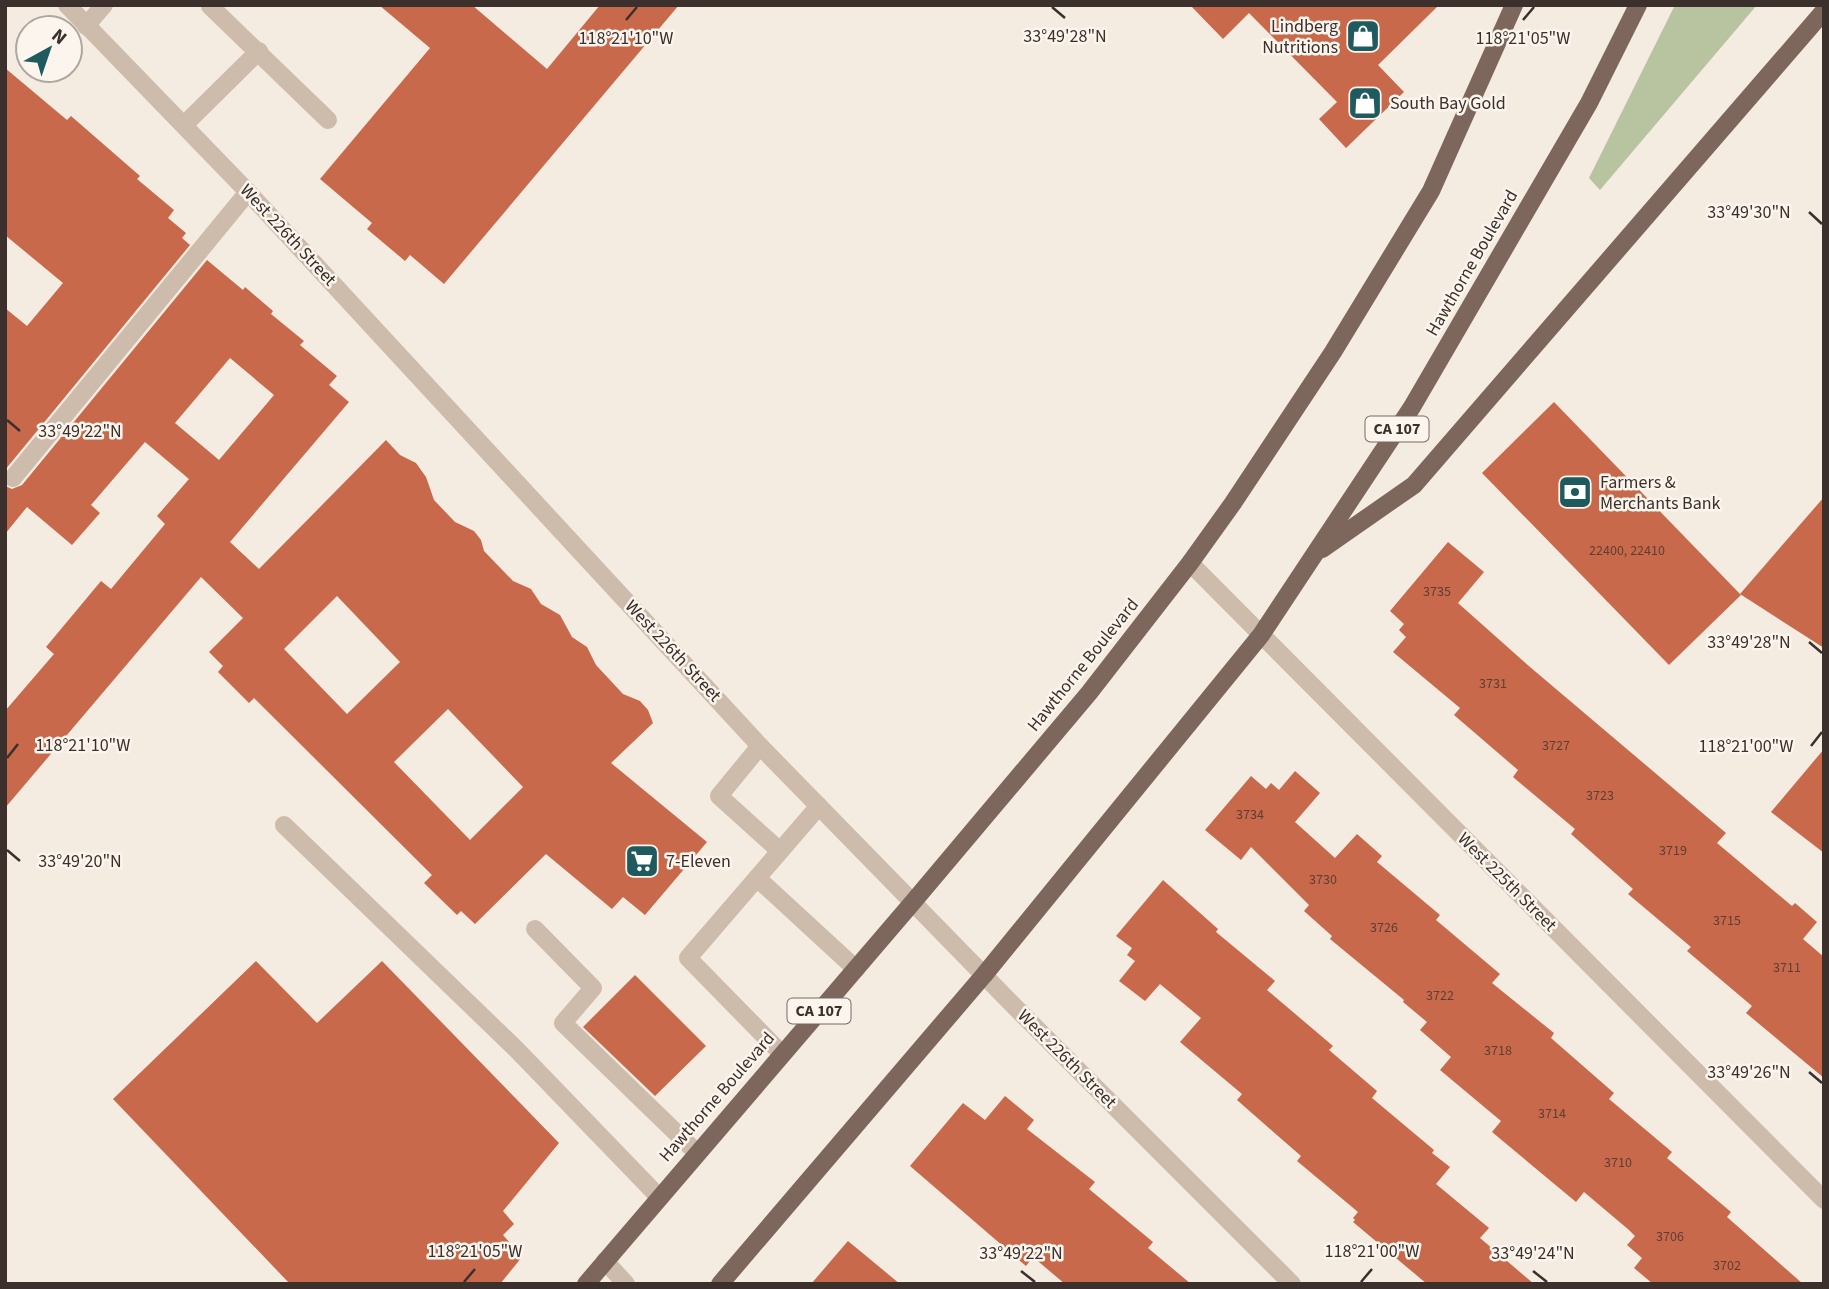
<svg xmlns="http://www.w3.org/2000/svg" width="1829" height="1289" viewBox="0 0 1829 1289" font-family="'Source Sans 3',sans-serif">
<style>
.green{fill:#b8c4a0}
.building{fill:#c8694b;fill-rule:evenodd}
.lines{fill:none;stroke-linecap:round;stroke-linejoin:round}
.minor{stroke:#cdbbac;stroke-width:18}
.major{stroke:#7d675c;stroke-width:18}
.ticks{fill:none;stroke:#3b302b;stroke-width:2.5}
.labels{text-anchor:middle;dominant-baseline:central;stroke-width:5;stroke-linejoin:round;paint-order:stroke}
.number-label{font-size:14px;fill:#5e3e33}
.shield{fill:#fbf5ee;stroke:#756b66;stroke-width:2}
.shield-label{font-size:16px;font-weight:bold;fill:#3b302b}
.poi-label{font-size:18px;fill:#3b302b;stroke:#fbf5ee;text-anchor:start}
.street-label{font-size:18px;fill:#3b302b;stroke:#fbf5ee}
.ticks-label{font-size:18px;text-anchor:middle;fill:#3b302b;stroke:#fbf5ee;stroke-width:5;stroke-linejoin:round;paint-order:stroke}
</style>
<rect width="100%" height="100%" fill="#f4ebe1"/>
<polygon class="green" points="1675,5 1757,5 1600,190 1589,178"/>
<g class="building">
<polygon points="379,5 472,5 547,69 600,5 679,5 444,284 410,255 405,261 367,229 372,223 320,179 430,48"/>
<polygon points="1190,5 1439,5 1378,65 1404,92 1346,148 1319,119 1337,102 1249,13 1223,39"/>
<polygon points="5,68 67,120 71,116 140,176 137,179 174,210 168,218 186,233 182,238 190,245 5,470 5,308 27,326 63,283 5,235"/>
<path d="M207 260 243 290 245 287 273 311 271 314 304 341 300 345 337 376 329 385 349 402 230 542 259 569 386 440 400 455 416 463 426 477 434 500 455 522 474 531 481 540 484 551 513 581 531 589 541 604 560 615 572 637 587 647 596 665 623 694 640 701 648 710 653 723 611 763 707 842 645 915 623 897 612 909 546 854 475 924 461 911 457 915 424 883 432 875 254 698 249 703 218 672 223 666 209 652 243 618 201 577 5 808V711L54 654 46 647 101 581 111 589 165 524 157 516 189 479 145 442 91 505 100 513 72 545 27 507 5 534V486L12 489 22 485ZM230 358 274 395 219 460 175 423ZM337 596 400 662 347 714 284 649ZM448 709 523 787 470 840 394 762Z"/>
<polygon points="1554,402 1741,595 1669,665 1482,473"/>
<polygon points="1824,497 1824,648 1740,594"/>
<polygon points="1448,542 1484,572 1458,603 1530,667 1726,833 1717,843 1792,906 1795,903 1817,922 1803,939 1824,957 1824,1078 1746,1013 1752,1006 1687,951 1691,947 1628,894 1633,889 1571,834 1575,829 1513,777 1518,770 1454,715 1460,708 1393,652 1406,637 1399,630 1404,624 1390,611"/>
<polygon points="1824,749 1824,853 1771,812"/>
<polygon points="1295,771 1320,793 1295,822 1335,858 1357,834 1382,856 1377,862 1440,915 1436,920 1500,974 1492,983 1554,1033 1551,1038 1614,1093 1609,1099 1672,1152 1667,1158 1731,1212 1727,1217 1803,1284 1653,1284 1634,1268 1642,1258 1627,1245 1635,1236 1629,1230 1584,1192 1576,1202 1492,1132 1501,1121 1440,1070 1451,1057 1420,1030 1427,1022 1403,1002 1404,1000 1330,939 1332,936 1304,911 1309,905 1251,847 1241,860 1205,830 1251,776 1266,789 1271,783 1279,790"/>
<polygon points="1163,880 1218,929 1216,932 1275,981 1267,990 1333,1046 1329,1050 1377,1091 1372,1098 1434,1150 1432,1153 1450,1167 1436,1184 1489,1228 1480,1238 1534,1284 1427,1284 1353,1222 1355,1220 1353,1218 1358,1212 1297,1161 1301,1156 1237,1100 1242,1094 1180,1042 1201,1018 1160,984 1145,1001 1119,981 1135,961 1127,955 1132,948 1116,936"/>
<polygon points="256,961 317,1023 382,961 559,1143 503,1211 514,1224 503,1235 522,1257 500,1284 290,1284 113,1099"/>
<polygon points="635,975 706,1046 655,1096 583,1027"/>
<polygon points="1005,1096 1034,1120 1027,1129 1095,1182 1089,1189 1153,1242 1148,1248 1191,1284 1065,1284 1033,1257 1026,1266 910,1166 963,1103 985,1120"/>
<polygon points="848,1241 900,1284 811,1284"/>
</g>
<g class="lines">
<g class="minor">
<polyline points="67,5 248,192 760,746 1014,1006 1292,1284"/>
<polyline points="210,6 328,120"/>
<polyline points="86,26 104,5"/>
<polyline points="184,125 259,51"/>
<polyline points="13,478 248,192"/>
<polyline points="1190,563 1824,1200"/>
<polyline points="760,746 719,796 780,851"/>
<polyline points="284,825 517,1050 659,1197"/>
<polyline points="757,878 856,969"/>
<polyline points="535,929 593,988 563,1023 697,1153"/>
<polyline points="782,1054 688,958 819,806"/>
<polyline points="605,1261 626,1284"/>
</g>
<g class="major">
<polyline points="1322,549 1414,485 1824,11"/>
<polyline points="586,1284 913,902 1089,693 1190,563 1233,503 1333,352 1431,191 1514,5"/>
<polyline points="720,1284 984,975 1261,635 1412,407 1589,103 1638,5"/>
</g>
</g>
<path class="ticks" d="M1052 7 1065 18M626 20 637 7M1523 20 1534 7M1809 212 1822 224M7 420 20 431M1809 642 1822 653M1811 746 1822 732M7 758 18 744M7 850 20 861M1809 1072 1822 1083M1021 1271 1035 1282M1533 1271 1547 1282M464 1282 475 1269M1361 1282 1372 1269"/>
<defs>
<g id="shop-square" transform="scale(1.75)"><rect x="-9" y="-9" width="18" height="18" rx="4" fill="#1f5a5e" stroke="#fbf5ee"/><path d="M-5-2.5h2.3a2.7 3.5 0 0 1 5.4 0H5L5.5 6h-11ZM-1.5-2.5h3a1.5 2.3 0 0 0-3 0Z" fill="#fff"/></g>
<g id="bank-square" transform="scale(1.75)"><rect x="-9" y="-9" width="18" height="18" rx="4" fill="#1f5a5e" stroke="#fbf5ee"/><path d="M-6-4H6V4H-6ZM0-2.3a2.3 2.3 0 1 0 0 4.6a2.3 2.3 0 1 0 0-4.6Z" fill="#fff"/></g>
<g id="supermarket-square" transform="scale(1.75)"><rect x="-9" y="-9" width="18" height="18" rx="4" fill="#1f5a5e" stroke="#fbf5ee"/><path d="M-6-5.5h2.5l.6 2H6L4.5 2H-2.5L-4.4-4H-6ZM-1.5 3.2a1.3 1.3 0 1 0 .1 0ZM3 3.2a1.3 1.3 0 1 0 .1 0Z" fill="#fff"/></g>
</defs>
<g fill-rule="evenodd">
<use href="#shop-square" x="1363" y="36"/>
<use href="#shop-square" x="1365" y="103"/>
<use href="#bank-square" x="1575" y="492"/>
<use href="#supermarket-square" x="642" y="861"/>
</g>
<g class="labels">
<g class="number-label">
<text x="1627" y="551">22400, 22410</text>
<text x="1437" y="592">3735</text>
<text x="1493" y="684">3731</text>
<text x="1556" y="746">3727</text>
<text x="1600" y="796">3723</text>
<text x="1250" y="815">3734</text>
<text x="1673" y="851">3719</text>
<text x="1323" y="880">3730</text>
<text x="1727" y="921">3715</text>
<text x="1384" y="928">3726</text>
<text x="1787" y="968">3711</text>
<text x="1440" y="996">3722</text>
<text x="1498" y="1051">3718</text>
<text x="1552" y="1114">3714</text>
<text x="1618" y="1163">3710</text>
<text x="1670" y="1237">3706</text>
<text x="1727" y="1266">3702</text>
</g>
<g class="shield">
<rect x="1365.5" y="416.5" width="63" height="25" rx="5"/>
<rect x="787.5" y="998.5" width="63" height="25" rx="5"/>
</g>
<g class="shield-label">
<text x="1397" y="429">CA 107</text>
<text x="819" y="1011">CA 107</text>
</g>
<g class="poi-label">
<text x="1338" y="26" text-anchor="end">Lindberg<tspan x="1338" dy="21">Nutritions</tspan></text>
<text x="1390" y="103">South Bay Gold</text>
<text x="1600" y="482">Farmers &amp;<tspan x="1600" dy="21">Merchants Bank</tspan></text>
<text x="666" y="861">7-Eleven</text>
</g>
<g class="street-label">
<text transform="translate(288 235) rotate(47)">West 226th Street</text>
<text transform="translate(1472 263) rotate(-60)">Hawthorne Boulevard</text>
<text transform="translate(673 651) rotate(47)">West 226th Street</text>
<text transform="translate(1083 665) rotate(-51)">Hawthorne Boulevard</text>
<text transform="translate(1507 882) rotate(45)">West 225th Street</text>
<text transform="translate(1067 1059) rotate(45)">West 226th Street</text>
<text transform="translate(717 1097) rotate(-49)">Hawthorne Boulevard</text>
</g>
</g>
<g class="ticks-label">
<text x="1065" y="42">33°49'28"N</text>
<text x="626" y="44">118°21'10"W</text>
<text x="1523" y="44">118°21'05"W</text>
<text x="1749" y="218">33°49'30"N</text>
<text x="80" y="437">33°49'22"N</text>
<text x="1749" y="648">33°49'28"N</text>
<text x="83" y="751">118°21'10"W</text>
<text x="1746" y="752">118°21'00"W</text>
<text x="80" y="867">33°49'20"N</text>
<text x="1749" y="1078">33°49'26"N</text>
<text x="475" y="1257">118°21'05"W</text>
<text x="1372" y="1257">118°21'00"W</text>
<text x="1021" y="1259">33°49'22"N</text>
<text x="1533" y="1259">33°49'24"N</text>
</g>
<rect width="1829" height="1289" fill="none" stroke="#3b302b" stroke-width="14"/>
<g transform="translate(49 49) rotate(40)"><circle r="33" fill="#fbf5ee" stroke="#aea6a0" stroke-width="2"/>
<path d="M0-5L12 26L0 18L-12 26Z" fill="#1f5a5e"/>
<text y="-10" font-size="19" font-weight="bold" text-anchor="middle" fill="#3b302b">N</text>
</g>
</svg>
